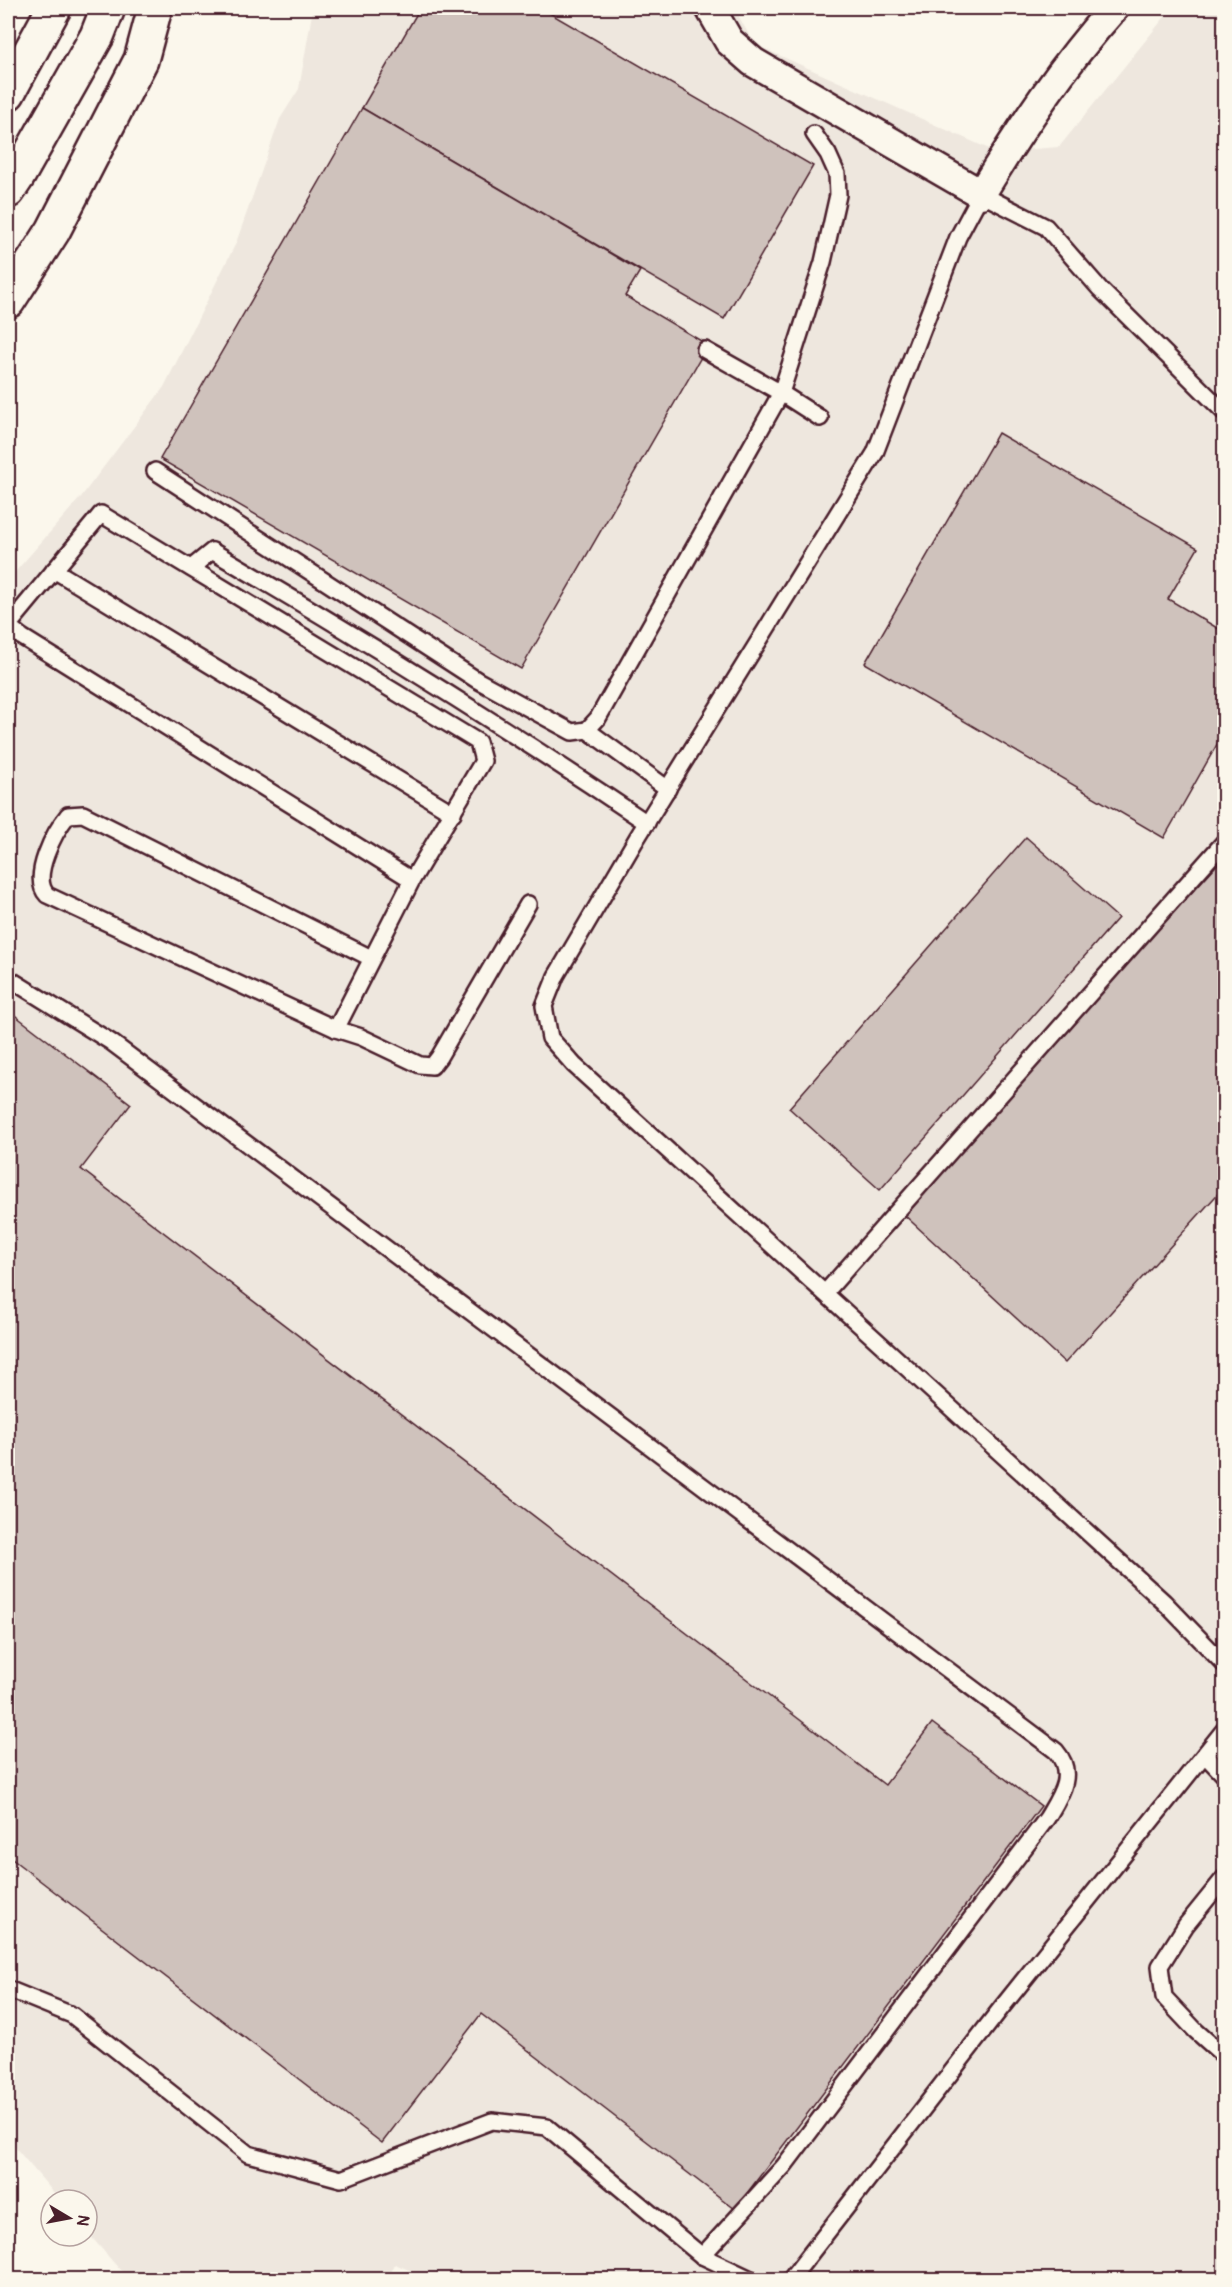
<svg xmlns="http://www.w3.org/2000/svg" width="1232" height="2287" viewBox="0 0 1232 2287" font-family="Pangolin,sans-serif">
<style>
.built{fill:#eee7de}
.building{fill:#cfc2bc;stroke:#4a1f2b;stroke-width:1.5}
.lines{fill:none;stroke-linecap:round;stroke-linejoin:round}
.lane-casing{stroke:#4a1f2b;stroke-width:20}
.street-casing{stroke:#4a1f2b;stroke-width:33}
.highway-casing{stroke:#4a1f2b;stroke-width:38}
.lane{stroke:#fbf7ec;stroke-width:15}
.street{stroke:#fbf7ec;stroke-width:28}
.highway{stroke:#fbf7ec;stroke-width:33}
</style>
<rect width="100%" height="100%" fill="#fbf7ec"/>
<filter id="ink" filterUnits="userSpaceOnUse"><feTurbulence type="fractalNoise" baseFrequency=".0167" numOctaves="2"/><feDisplacementMap in="SourceGraphic" scale="12" xChannelSelector="R" yChannelSelector="G"/><feConvolveMatrix kernelMatrix="1 2 1 2 8 2 1 2 1" color-interpolation-filters="sRGB"/></filter>
<g filter="url(#ink)">
<polygon class="built" points="313,8 734,8 754,44 996,152 1059,147 1172,8 1224,8 1224,2279 432,2280 395,2264 388,2279 128,2279 87,2232 87,2200 60,2200 8,2139 8,580 81,497 164,387 236,243 280,119 299,89"/>
<g class="building">
<polygon points="420,8 541,8 813,166 724,319 362,108"/>
<polygon points="362,108 640,271 625,296 708,345 521,669 160,459"/>
<polygon points="998,433 1198,548 1168,599 1224,632 1224,732 1164,838 865,663"/>
<polygon points="1026,837 1118,918 880,1190 789,1108"/>
<polygon points="1224,857 1224,1187 1065,1363 901,1212"/>
<polygon points="8,1010 131,1104 81,1169 885,1785 932,1723 1041,1806 735,2209 481,2014 382,2143 8,1856"/>
</g>
<g class="lines">
<g class="lane-casing">
<g id="lane">
<polyline points="705,350 781,393 820,418"/>
<polyline points="1224,412 1100,289 1046,227 981,194 958,237 875,453 637,838 556,976 544,1006 550,1038 574,1065 1164,1602 1224,1664"/>
<polyline points="155,471 477,680 572,732 587,730 598,718 781,393 823,262 838,195 837,174 828,154 814,134"/>
<path d="M191 568 212 551C360 637 505 727 647 823"/>
<polyline points="54,570 453,813"/>
<polyline points="587,730 668,789"/>
<path d="M371 958 83 814 68 815C55 831 30 877 47 895L336 1029 361 1037 420 1065 432 1066 439 1057 528 904"/>
<path d="M8 978 111 1042 1056 1751C1076 1774 1060 1796 1047 1818L784 2166 702 2256 753 2280"/>
<polyline points="336,1029 412,880 483,761 478,742 101,514 8,626 22,637 412,880"/>
<polyline points="825,1293 1224,842"/>
<polyline points="1205,1755 1224,1775"/>
<polyline points="1224,1878 1186,1925 1160,1966 1164,1997 1196,2031 1224,2056"/>
<polyline points="8,1989 72,2015 248,2154 341,2179 492,2121 547,2127 702,2256"/>
<polyline points="790,2280 1002,2007 1224,1730"/>
</g>
</g>
<g class="street-casing">
<path id="street" d="M710 8 729 41 753 62 981 194C1021 128 1062 66 1114 8"/>
</g>
<g class="highway-casing">
<g id="highway">
<polyline points="8,93 54,8"/>
<polyline points="8,191 18,176 97,36 108,8"/>
<polyline points="8,301 53,231 141,60 155,8"/>
</g>
</g>
<use href="#lane" class="lane"/>
<use href="#street" class="street"/>
<use href="#highway" class="highway"/>
</g>
</g>
<rect width="1232" height="2287" fill="none" stroke="#fbf7ec" stroke-width="30"/>
<rect x="15" y="15" width="1202" height="2257" fill="none" stroke="#4a1f2b" stroke-width="2" filter="url(#ink)"/>
<g transform="translate(69 2218) rotate(100)"><circle r="28" fill="#fbf7ec" stroke="#b4a19f" stroke-width="1.5"/>
<path d="M0-4.5L10 22L0 15L-10 22Z" fill="#4a1f2b"/>
<text y="-9" font-size="16" font-weight="bold" text-anchor="middle" fill="#4a1f2b">N</text>
</g>
</svg>
